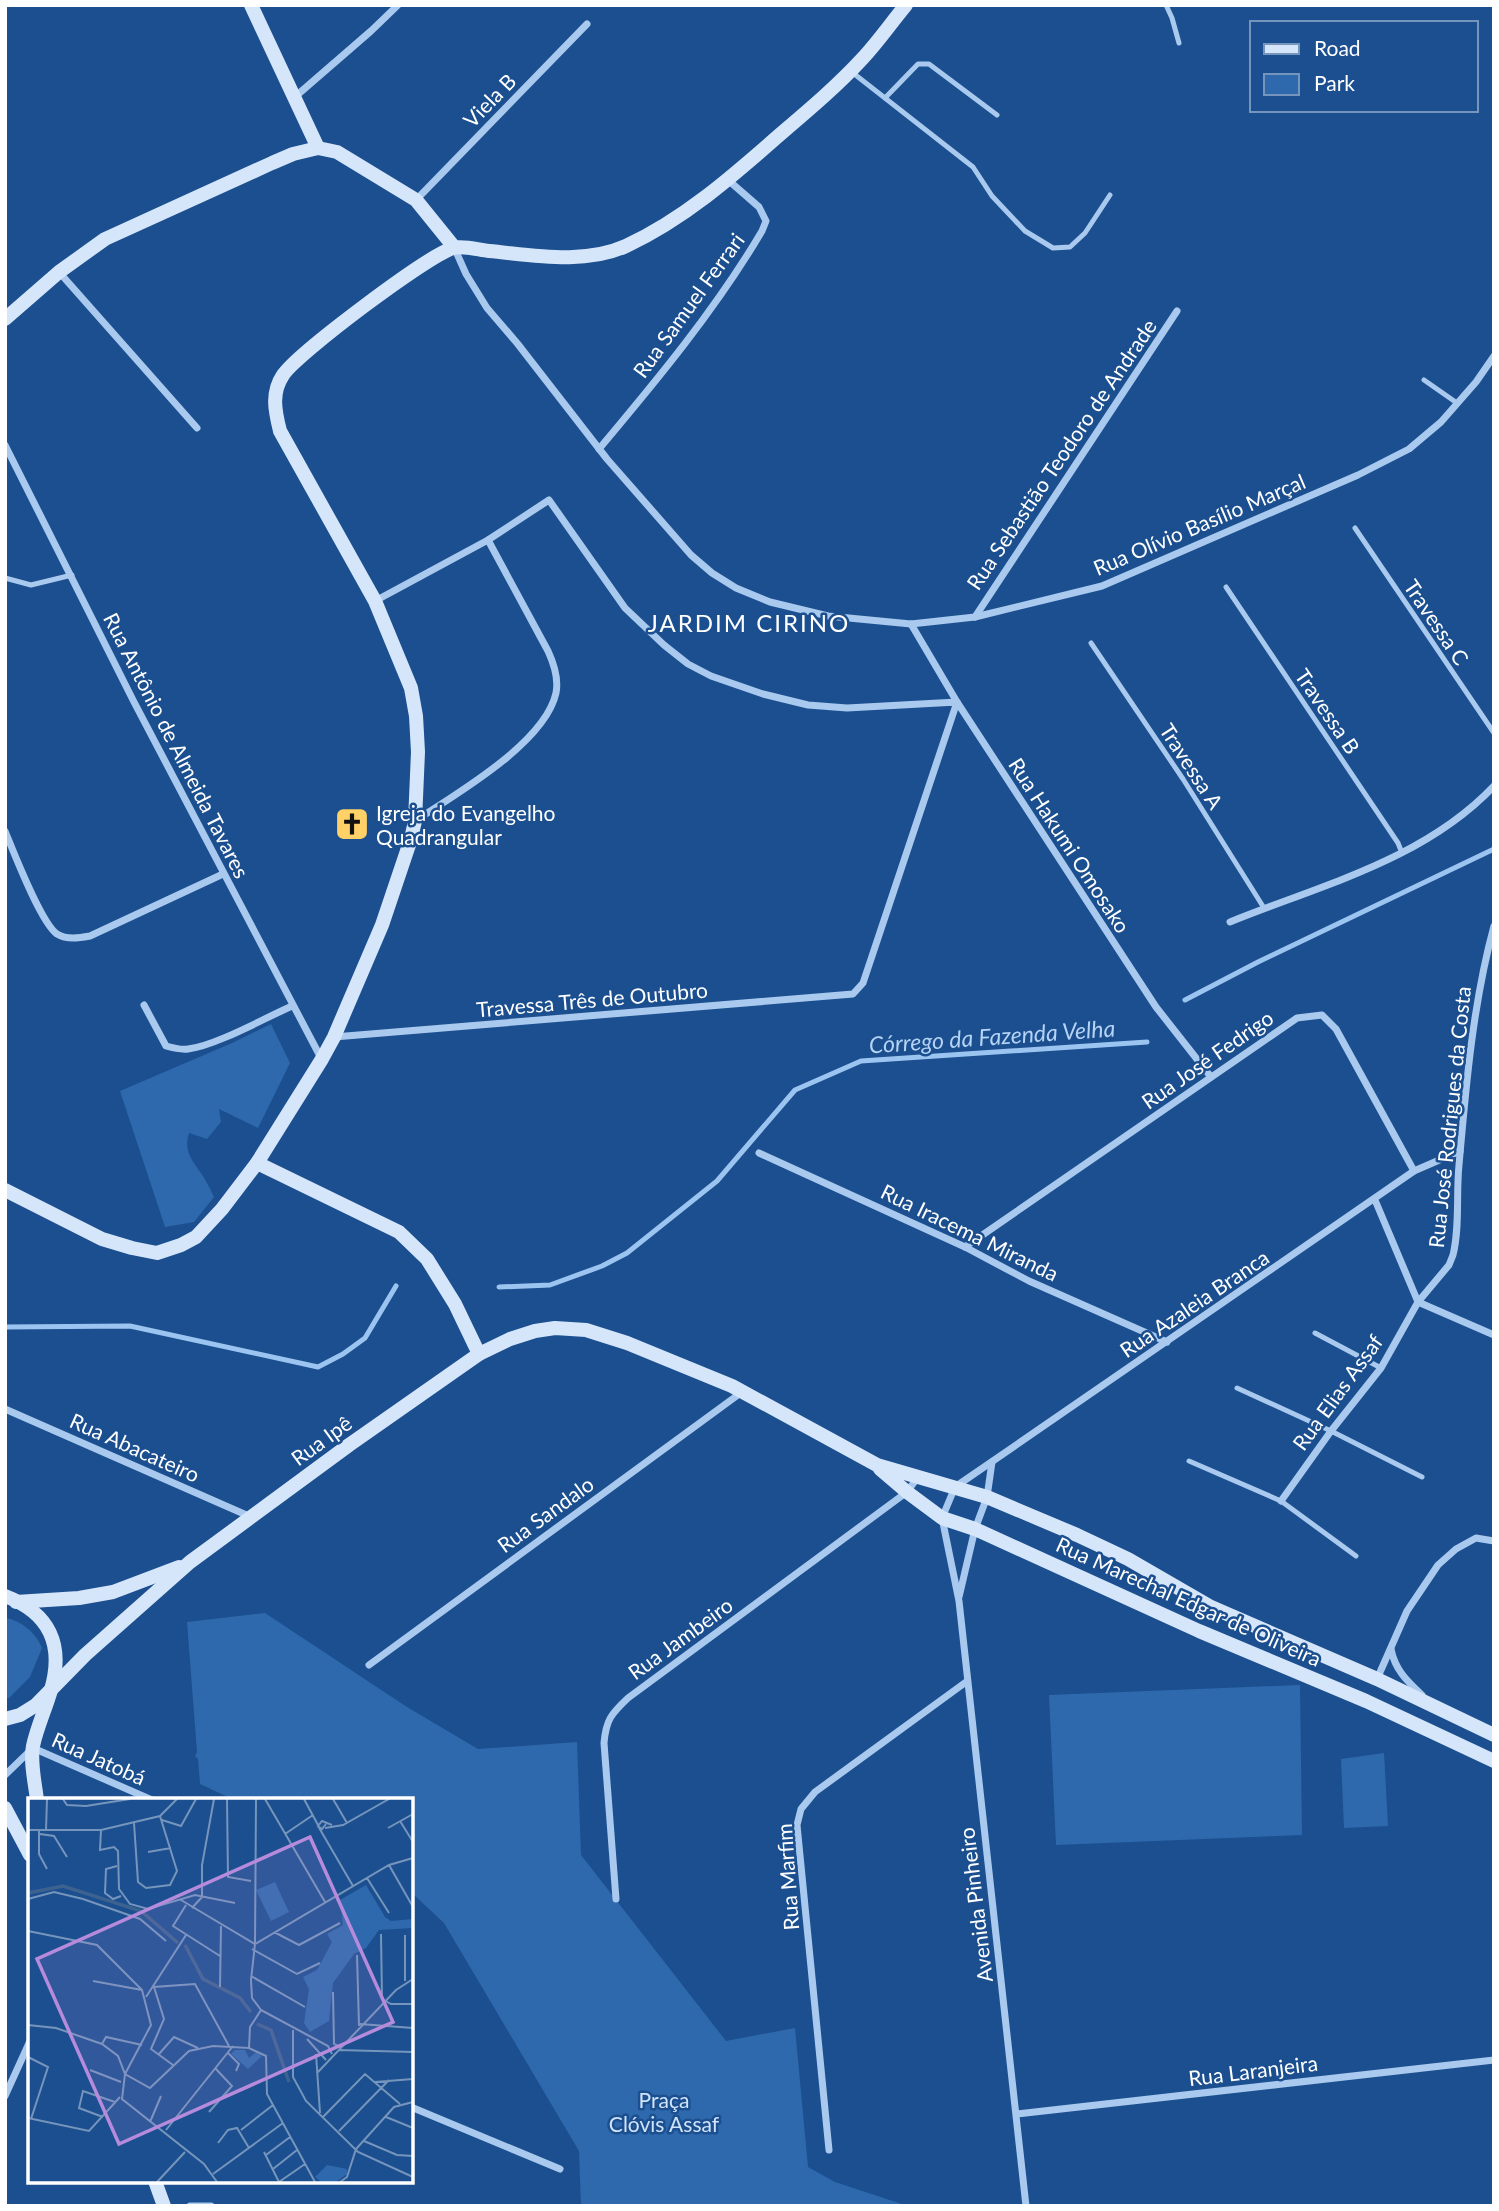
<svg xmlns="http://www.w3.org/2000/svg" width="1499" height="2211" viewBox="0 0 1499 2211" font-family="Lato,sans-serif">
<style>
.green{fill:#2e69ad}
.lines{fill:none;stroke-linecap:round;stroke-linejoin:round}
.stream{stroke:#9cc4f0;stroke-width:5}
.lane{stroke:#a9c9ee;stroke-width:5}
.street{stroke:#a9c9ee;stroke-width:7}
.secondary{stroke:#d6e6fa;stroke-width:14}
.labels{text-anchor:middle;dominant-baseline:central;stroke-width:5;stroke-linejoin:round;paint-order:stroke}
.street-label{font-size:21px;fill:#fff;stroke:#1b4f8f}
.poi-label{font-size:21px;fill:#fff;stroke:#1b4f8f;text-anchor:start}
.park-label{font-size:21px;fill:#cfe3fa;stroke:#1b4f8f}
.water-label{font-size:23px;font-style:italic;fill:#b5d3f5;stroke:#1b4f8f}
.quarter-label{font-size:24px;letter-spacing:2px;fill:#fff;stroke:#1b4f8f}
.inset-river{fill:none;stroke:#3c6290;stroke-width:3.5}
.inset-road{fill:none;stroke:#7695bc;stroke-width:2}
.view{fill:#b68bdc;fill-opacity:0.15;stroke:#b68bdc;stroke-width:3.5}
.inset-edge{fill:none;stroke:#fff;stroke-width:3.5}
</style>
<rect width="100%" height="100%" fill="#1b4f8f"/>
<g class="green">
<path d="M271 1024 290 1063 258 1128 219 1109 221 1122 207 1139 189 1133C183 1152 193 1161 203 1176 207 1183 211 1190 214 1197L194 1222 165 1227 120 1091 232 1043Z"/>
<polygon points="265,1613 407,1707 478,1749 577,1742 581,1855 726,2041 795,2028 808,2167 835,2182 908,2206 581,2206 579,2151 444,1923 411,1892 411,1800 234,1800 200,1784 198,1759 195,1756 197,1752 187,1622"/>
<path d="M5 1618C21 1620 36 1633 42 1648L30 1677 9 1698H5Z"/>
<polygon points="1300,1685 1302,1835 1056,1845 1049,1695"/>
<polygon points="1384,1753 1388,1826 1344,1828 1341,1759"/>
</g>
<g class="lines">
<g class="stream">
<polyline points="1185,1000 1258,962 1494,849"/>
<polyline points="499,1287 550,1285 602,1266 627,1253 717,1181 795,1090 861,1061 1147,1042"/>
<polyline points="5,1327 130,1326 318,1367 343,1354 365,1338 396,1286"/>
</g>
<g class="lane">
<polyline points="1166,5 1172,18 1179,43"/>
<polyline points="853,73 973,167 992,196 1025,231 1053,248 1070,247 1085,233 1110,195"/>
<polyline points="885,98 918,64 929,64 997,115"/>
<polyline points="1424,380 1457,403"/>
<polyline points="1355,528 1494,733"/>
<polyline points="5,578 31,585 72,575"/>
<polyline points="1226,587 1398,843 1402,853"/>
<polyline points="1091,643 1183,779 1264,908"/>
<polyline points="1315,1333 1381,1368"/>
<polyline points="1237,1388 1331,1431 1422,1477"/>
<polyline points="1189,1461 1281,1501 1356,1556"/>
</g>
<g class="street">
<polyline points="296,96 371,31 398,5"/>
<polyline points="416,200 587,24"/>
<polyline points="454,247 466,274 487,308 517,343 607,459 691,555 712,573 736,588 770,602 828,616 911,624 975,617 1102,586 1358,475 1409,449 1441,422 1476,382 1494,356"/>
<polyline points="59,272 197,428"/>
<polyline points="5,445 134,702 321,1058"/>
<path d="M599 449C657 380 716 309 762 231L766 221 759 207 728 180"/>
<polyline points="975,617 1177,311"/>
<polyline points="911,624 957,702 1156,1007 1211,1077"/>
<path d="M415 821C456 794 545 743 556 693 559 678 554 664 548 651L488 540"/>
<path d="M5 831C14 853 41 923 57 934 67 940 79 938 90 936L223 874"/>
<path d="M1230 922C1321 885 1424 860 1494 786"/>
<path d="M144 1005 166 1046C173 1048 180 1050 188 1049 215 1046 265 1018 292 1006"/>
<polyline points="334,1037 853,994 863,983 957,702 847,708 808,705 763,694 711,676 688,664 664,645 625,608 549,500 488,540 375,601"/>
<polyline points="759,1153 965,1247 1029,1281 1167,1342"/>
<polyline points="1375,1200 1418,1302 1494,1335"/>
<polyline points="965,1247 1297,1018 1322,1015 1336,1029 1414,1171"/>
<polyline points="5,1409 251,1517"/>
<path d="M1281 1501 1331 1431 1381 1368 1418 1302 1449 1265 1453 1255C1460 1227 1456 1194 1459 1165 1466 1085 1473 1003 1494 926"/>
<polyline points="959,1597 975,1529 987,1497 992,1462"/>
<path d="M1391 1649C1395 1670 1407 1681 1422 1695"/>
<polyline points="369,1665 742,1392"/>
<polyline points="1377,1679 1407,1611 1438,1565 1456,1549 1476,1538 1494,1541"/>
<polyline points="5,1775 33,1748 152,1800"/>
<path d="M616 1899 604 1743C606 1720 611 1714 628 1698L907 1492 918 1477"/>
<polyline points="5,2096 30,2041"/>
<polyline points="411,2107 560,2169"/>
<polyline points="1017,2114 1494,2060"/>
<polyline points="829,2150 797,1825 801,1809 815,1792 966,1682"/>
<polyline points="190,2206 211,2206"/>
<polyline points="1026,2206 959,1601 942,1518 955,1487 1414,1171 1460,1151"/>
</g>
<g class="secondary">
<polyline points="251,5 318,148"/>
<polyline points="5,319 59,272 105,239 272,163 293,154 318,148 337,152 416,200 454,247"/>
<polyline points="257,1163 399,1232 427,1259 455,1304 479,1354"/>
<path d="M5 1190 102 1239 132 1248 157 1253 181 1245 196 1237 222 1209 257 1163 322 1059 334 1037 382 925 411 839 415 821 418 752 416 716 411 688 375 601 280 431C275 411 271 393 283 375 298 353 427 256 453 248 463 245 479 250 489 251 533 255 584 265 626 246 686 218 735 174 784 131 811 108 838 85 862 59 878 42 891 23 906 5"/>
<polyline points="880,1469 907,1492 942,1518 975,1529 1199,1631 1366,1701 1494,1761"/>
<path d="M5 1596C50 1613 64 1645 51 1690 46 1708 37 1727 33 1746 30 1762 35 1783 37 1800"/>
<polyline points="16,1602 79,1598 113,1592 179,1567"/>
<polyline points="5,1719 20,1715 36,1705 85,1655 190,1562 349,1445 479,1354 510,1339 535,1331 555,1328 586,1330 627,1343 732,1386 877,1465 987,1497 1077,1535 1128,1559 1211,1607 1377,1679 1494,1735"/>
<polyline points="5,1808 30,1855"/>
<polyline points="155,2181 164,2206"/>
</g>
</g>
<defs>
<g id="church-square" transform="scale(1.75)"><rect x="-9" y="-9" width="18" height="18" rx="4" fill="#ffd166" stroke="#1b4f8f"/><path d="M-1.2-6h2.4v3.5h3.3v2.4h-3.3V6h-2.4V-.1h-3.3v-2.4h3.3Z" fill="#111"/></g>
</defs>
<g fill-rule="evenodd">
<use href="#church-square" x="352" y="824"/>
</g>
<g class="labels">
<g class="street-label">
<text transform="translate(489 100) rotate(-46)">Viela B</text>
<text transform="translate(688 305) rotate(-54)">Rua Samuel Ferrari</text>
<text transform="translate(1061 454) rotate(-56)">Rua Sebastião Teodoro de Andrade</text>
<text transform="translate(1199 524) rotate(-23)">Rua Olívio Basílio Marçal</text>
<text transform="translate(1437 622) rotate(56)">Travessa C</text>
<text transform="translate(1328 711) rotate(56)">Travessa B</text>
<text transform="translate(177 745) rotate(63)">Rua Antônio de Almeida Tavares</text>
<text transform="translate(1192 766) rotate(57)">Travessa A</text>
<text transform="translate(1070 845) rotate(57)">Rua Hakumi Omosako</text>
<text transform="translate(592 999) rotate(-5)">Travessa Três de Outubro</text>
<text transform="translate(1207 1059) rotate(-35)">Rua José Fedrigo</text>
<text transform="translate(1449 1117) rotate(-84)">Rua José Rodrigues da Costa</text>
<text transform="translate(970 1232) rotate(26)">Rua Iracema Miranda</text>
<text transform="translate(1194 1303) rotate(-34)">Rua Azaleia Branca</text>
<text transform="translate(1337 1392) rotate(-54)">Rua Elias Assaf</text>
<text transform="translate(321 1440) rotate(-36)">Rua Ipê</text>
<text transform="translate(135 1447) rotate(24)">Rua Abacateiro</text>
<text transform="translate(545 1514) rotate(-36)">Rua Sandalo</text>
<text transform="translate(1189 1601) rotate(24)">Rua Marechal Edgar de Oliveira</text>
<text transform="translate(680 1638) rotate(-36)">Rua Jambeiro</text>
<text transform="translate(99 1758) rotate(24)">Rua Jatobá</text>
<text transform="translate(787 1877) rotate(-94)">Rua Marfim</text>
<text transform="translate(975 1905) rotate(-97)">Avenida Pinheiro</text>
<text transform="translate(1253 2070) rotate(-7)">Rua Laranjeira</text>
</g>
<g class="poi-label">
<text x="376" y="812">Igreja do Evangelho<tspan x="376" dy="24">Quadrangular</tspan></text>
</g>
<g class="park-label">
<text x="664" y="2099">Praça<tspan x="664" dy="24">Clóvis Assaf</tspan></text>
</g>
<g class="water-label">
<text transform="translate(992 1036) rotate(-4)">Córrego da Fazenda Velha</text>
</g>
<g class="quarter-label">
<text x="749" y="622">JARDIM CIRINO</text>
</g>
</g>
<g transform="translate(28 1798)">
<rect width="385" height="385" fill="#1b4f8f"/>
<path d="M247 84 261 114 243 123 228 92ZM338 87 357 119 363 123 385 121V130L351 132 338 150 326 156 305 185 301 223 282 234 276 225 281 191 275 179 289 172 304 144 299 136 315 127 312 102ZM207 252H217L221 260 228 254 234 258 220 271 203 256ZM299 367 319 371V376L308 384H293L287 379Z" fill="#2e69ad"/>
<path class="inset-river" d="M0 95 35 88 113 113 150 145M157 147 175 181 212 200 223 214M229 226 243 232 261 284"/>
<path class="inset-road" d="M35 1 39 7 58 8 102 1M199 1 200 79 223 83M237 1 297 104M276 1 290 27M305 1 319 25M134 22 153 28 168 1M372 23 385 44M106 25 110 84 118 90 142 87 149 73 132 18M298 26 294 31 290 28 294 23 304 27M290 28 325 88M297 30 315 27 361 1M360 30 385 16M0 32H73L132 18 149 1M11 32V56L19 71M18 32 19 1M73 32 72 52 86 49 90 53 91 91 102 106 120 111 167 97 207 105M12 36 26 38 39 59M257 36 285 17M120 54 143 50M361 67 385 109M89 68 78 71 77 95 85 101 93 98M339 80 361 115M0 101 26 94 55 101 112 121 138 143M153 102 227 146 361 67 385 60M158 107 145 128 192 158M164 110 174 99V67L186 1M0 133 69 147 114 192 123 227 97 276M246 134 271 147 312 125M353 136 354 201 363 206H385M377 137V183M224 151 269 176 292 165M329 157 331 228M223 178 277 209M65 183 114 192M192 189 193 128M305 194 306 246 314 250M118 199 158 137M233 212 300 248 304 256M332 226 385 230M0 227 28 230 74 246 90 258 97 276 122 290 161 253 185 248 221 250 222 229 233 212 224 200 223 182 227 146 228 1M265 232V279L278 303 330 354 385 379M279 241 298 262M74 246 78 239 114 247M221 250 238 258 239 296 287 384M310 252 385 254M200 255 211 266 208 273M131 256 146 239 170 250M288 256 292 315M0 259 20 269 3 321M145 267 123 251 136 221 126 189 167 186 201 248M62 272 93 284M290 274 368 192 385 181M97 276 94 301 176 366 189 384M347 284 385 281M181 314 204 288 187 270M75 319 51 310 55 293 87 304M295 319 337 276 372 306M358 319 385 330M0 320 61 333 92 299M122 324 133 298M138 332 205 248M213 332 245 307M311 333 361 282M336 343 369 357 385 358M190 345 200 332 209 330 221 350M236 354 251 384M238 357 262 339M245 371 269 352M185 376 255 325M129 384 157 354M251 384 277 366M312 384 319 379 328 351 366 309 385 304"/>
<path class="view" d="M282 39 365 224 91 346 9 161Z"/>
<rect width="385" height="385" class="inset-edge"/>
</g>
<rect width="1499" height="2211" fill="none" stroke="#ffffff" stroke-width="14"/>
<rect x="1250" y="21" width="228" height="91" fill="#1b4f8f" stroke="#7695bc" stroke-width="2"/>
<rect x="1264" y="44" width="35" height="10" fill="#d6e6fa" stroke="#7695bc" stroke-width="2"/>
<text x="1314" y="56" font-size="21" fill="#ffffff">Road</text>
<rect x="1264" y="74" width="35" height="21" fill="#2e69ad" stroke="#7695bc" stroke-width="2"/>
<text x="1314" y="91" font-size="21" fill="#ffffff">Park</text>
</svg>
